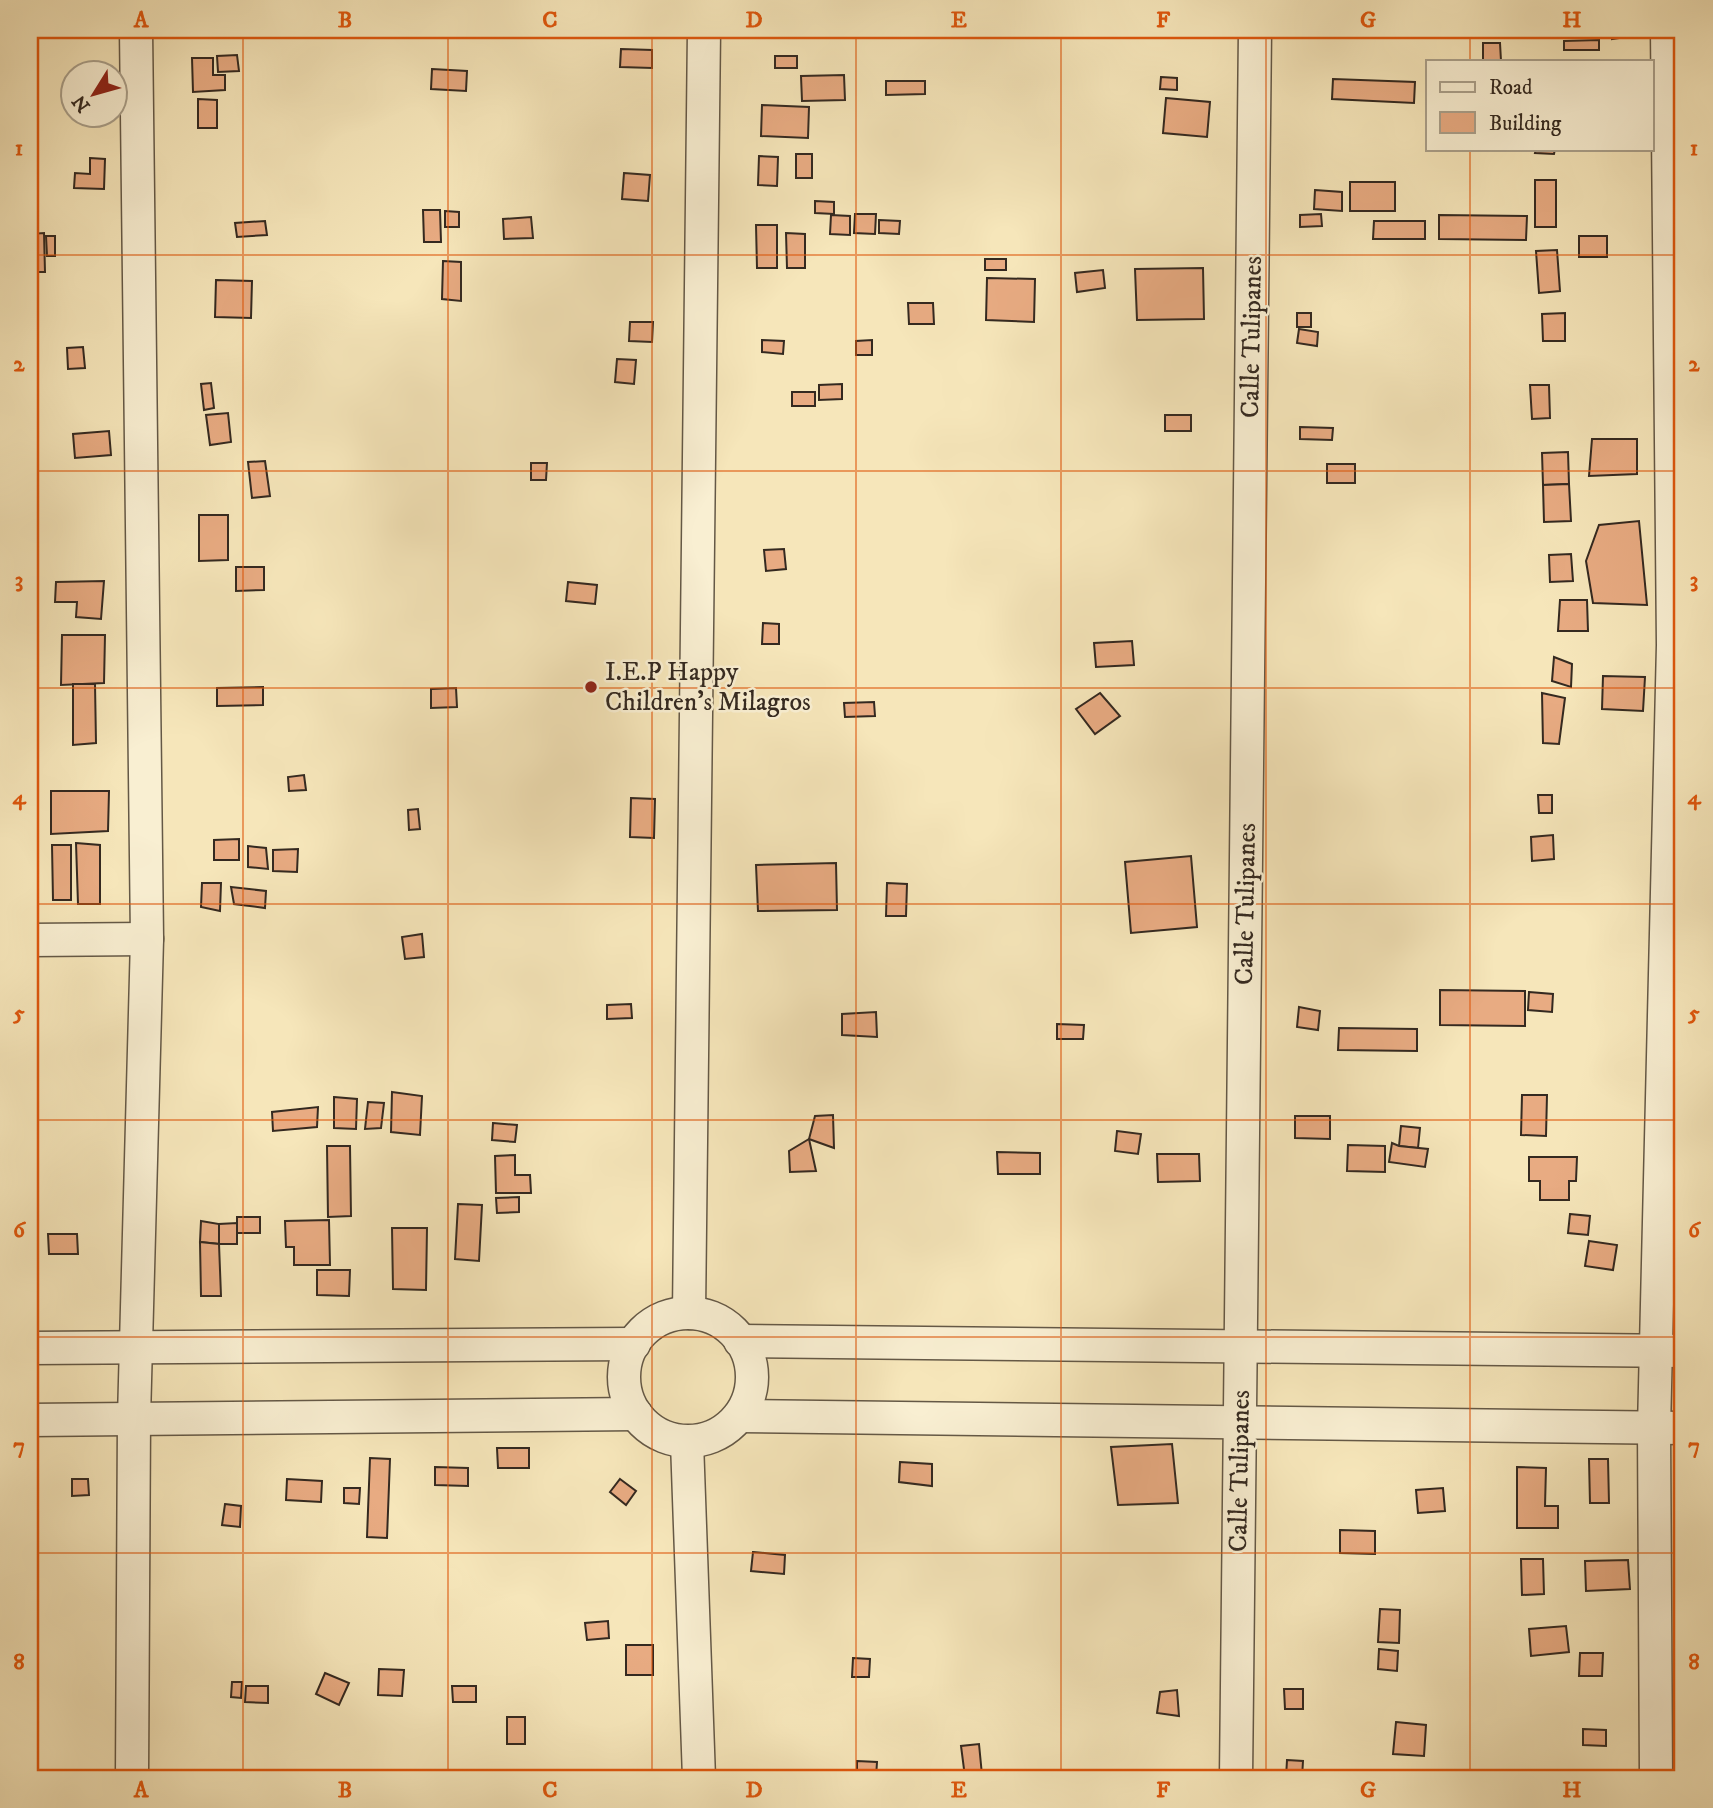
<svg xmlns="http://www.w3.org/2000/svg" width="1713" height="1808" viewBox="0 0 1713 1808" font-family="'IM FELL DW Pica',serif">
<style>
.building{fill:#e8ab82;stroke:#342920;stroke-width:2}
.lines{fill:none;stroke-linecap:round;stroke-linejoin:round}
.street-casing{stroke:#645846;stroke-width:35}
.street{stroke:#f9efd2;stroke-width:32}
.grid{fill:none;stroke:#df570d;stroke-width:2;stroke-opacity:0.55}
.poi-dot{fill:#8f2418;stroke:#f9efd2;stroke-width:2.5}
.labels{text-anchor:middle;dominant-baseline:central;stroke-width:5;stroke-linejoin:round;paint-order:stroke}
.street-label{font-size:26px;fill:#342920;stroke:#f9efd2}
.poi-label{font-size:26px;fill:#342920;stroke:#f9efd2;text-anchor:start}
.neatline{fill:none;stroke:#df570d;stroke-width:2.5}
.grid-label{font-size:23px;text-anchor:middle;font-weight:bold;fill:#df570d}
</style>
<rect width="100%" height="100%" fill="#f6e6ba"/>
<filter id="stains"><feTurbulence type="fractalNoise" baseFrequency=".00286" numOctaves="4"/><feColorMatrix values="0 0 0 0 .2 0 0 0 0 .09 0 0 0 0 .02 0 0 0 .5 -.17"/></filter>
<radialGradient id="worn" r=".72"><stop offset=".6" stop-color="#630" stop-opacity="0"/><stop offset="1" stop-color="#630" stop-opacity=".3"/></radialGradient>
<g class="building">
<polygon points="191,30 257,30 192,33"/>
<polygon points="1612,30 1632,30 1633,36 1612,39"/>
<polygon points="1599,40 1599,50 1564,50 1564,41"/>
<polygon points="1483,43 1500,43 1501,61 1483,61"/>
<polygon points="621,49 652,50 652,68 620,67"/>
<polygon points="237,55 239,71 218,72 217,56"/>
<rect x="775" y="56" width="22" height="12"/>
<polygon points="192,58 213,58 213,75 225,75 225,90 193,92"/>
<polygon points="432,69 467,71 466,91 431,89"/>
<polygon points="844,75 845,100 802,101 801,76"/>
<polygon points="1161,77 1177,78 1177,90 1160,89"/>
<polygon points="1333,79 1415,82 1414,103 1332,99"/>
<polygon points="886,81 925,81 925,94 886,95"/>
<polygon points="1166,98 1210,102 1207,137 1163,133"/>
<polygon points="198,99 217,100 217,128 198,128"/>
<polygon points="762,105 809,107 808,138 761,136"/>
<polygon points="1536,149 1555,149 1554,154 1535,153"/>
<rect x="796" y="154" width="16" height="24"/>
<polygon points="759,156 778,157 777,186 758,185"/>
<polygon points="90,158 105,159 104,189 74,188 75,173 90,174"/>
<polygon points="624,173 650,175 648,201 622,199"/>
<rect x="1535" y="180" width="21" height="47"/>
<rect x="1350" y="182" width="45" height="29"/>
<polygon points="1315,190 1342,192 1342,211 1314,209"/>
<polygon points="815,201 834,202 834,214 815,213"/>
<polygon points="423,210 440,210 441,242 424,242"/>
<polygon points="445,211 459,212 459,227 445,227"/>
<polygon points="855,214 876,214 875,234 854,233"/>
<polygon points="1321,214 1322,226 1300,227 1300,215"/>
<polygon points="831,215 850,216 850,235 830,234"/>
<polygon points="1439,215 1527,216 1526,240 1439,239"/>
<polygon points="531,217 533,238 504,239 503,219"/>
<polygon points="879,220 900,221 899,234 879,233"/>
<polygon points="265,221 267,235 237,237 235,223"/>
<polygon points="1374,221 1425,221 1425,239 1373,239"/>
<polygon points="756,225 777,225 777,268 757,268"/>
<polygon points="44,233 45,272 30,272 30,234"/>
<polygon points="786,233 805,234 805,268 787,268"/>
<polygon points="46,236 55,236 55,256 47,256"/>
<rect x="1579" y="236" width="28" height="21"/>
<polygon points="1557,250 1560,291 1539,293 1536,251"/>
<rect x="985" y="259" width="21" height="11"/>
<polygon points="443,261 461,262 461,301 442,299"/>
<polygon points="1203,268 1204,319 1137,320 1135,269"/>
<polygon points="1103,270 1105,288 1077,292 1075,273"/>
<polygon points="987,278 1035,279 1034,322 986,320"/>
<polygon points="216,280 252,281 251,318 215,317"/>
<polygon points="908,303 933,303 934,324 909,324"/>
<rect x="1297" y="313" width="14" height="14"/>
<polygon points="1565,313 1565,341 1543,341 1542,314"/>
<polygon points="630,322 653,322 652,342 629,341"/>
<polygon points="1299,329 1318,332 1317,346 1297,343"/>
<polygon points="762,340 784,341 783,354 762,352"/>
<polygon points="872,340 872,355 856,355 856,341"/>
<polygon points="83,347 85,368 68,369 67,348"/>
<polygon points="617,359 636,360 634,384 615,382"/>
<polygon points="211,383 214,408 204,410 201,384"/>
<polygon points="842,384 842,399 819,400 819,385"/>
<polygon points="1530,385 1549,385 1550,418 1532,419"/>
<rect x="792" y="392" width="23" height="14"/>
<polygon points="228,413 231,442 210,445 206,415"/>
<rect x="1165" y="415" width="26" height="16"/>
<polygon points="1300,427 1333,428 1332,440 1300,439"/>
<polygon points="109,431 111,455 75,458 73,434"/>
<polygon points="1592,439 1637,439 1637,474 1589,476"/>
<polygon points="1568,452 1569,484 1543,485 1542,453"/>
<polygon points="265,461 270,496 252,498 248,462"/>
<polygon points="531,463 547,463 546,480 531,480"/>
<rect x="1327" y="464" width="28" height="19"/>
<polygon points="1569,484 1571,521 1544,522 1543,485"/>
<polygon points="199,515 228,515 228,560 199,561"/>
<polygon points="1639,521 1647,605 1593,603 1586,561 1599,525"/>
<polygon points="784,549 786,569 766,571 764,550"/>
<polygon points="1571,554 1573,581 1550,582 1549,555"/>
<polygon points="236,567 264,567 264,590 236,591"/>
<polygon points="104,581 101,619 76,617 77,602 55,602 56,582"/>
<polygon points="568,582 597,585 595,604 566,601"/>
<polygon points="1560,600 1587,600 1588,631 1558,631"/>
<polygon points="763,623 779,624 779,644 762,644"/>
<polygon points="62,635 105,635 104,683 61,685"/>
<polygon points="1132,641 1134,665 1096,667 1094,643"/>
<polygon points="1554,657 1572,664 1571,687 1552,681"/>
<polygon points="1603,676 1645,677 1643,711 1602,709"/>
<polygon points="73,684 95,684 96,743 73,745"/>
<polygon points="263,687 263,705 217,706 217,688"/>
<polygon points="456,688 457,707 431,708 431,689"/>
<polygon points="1100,693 1120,716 1095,734 1076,709"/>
<polygon points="1542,693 1565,698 1559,744 1543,743"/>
<polygon points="874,702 875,716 845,717 844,703"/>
<polygon points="304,775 306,790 289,791 288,777"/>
<polygon points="51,791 109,791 108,831 51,834"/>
<polygon points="1538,795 1552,795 1552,813 1539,813"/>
<polygon points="631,798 655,799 654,838 630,837"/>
<polygon points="418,809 420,829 409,830 408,810"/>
<polygon points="1553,835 1554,859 1532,861 1531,837"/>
<polygon points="239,839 239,860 214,860 214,840"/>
<polygon points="76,843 100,845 100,904 78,904"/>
<polygon points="52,845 71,845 71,900 53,900"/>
<polygon points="248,846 266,848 268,869 248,867"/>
<polygon points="298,849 297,872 273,871 273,850"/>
<polygon points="1191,856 1197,927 1131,933 1125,862"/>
<polygon points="836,863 837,910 758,911 756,865"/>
<polygon points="202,883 221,883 220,911 201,907"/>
<polygon points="887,883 907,884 906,916 886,916"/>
<polygon points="231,887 266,891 265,908 234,904"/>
<polygon points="422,934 424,957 405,959 402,937"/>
<polygon points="1440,990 1525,991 1525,1026 1440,1025"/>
<polygon points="1529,992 1553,994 1552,1012 1528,1010"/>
<polygon points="631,1004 632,1018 607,1019 607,1005"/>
<polygon points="1299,1007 1320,1011 1318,1030 1297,1027"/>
<polygon points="876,1012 877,1037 842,1035 842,1014"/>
<polygon points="1057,1024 1084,1025 1083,1039 1057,1039"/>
<polygon points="1339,1028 1417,1029 1417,1051 1338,1050"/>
<polygon points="392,1092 422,1096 420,1135 391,1132"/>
<polygon points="1522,1095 1547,1095 1546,1136 1521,1135"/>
<polygon points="334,1097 357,1099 356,1129 334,1128"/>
<polygon points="368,1102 384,1103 381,1128 365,1129"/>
<polygon points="318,1107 317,1127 273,1131 272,1112"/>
<polygon points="833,1115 834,1148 809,1139 815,1116"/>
<polygon points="1295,1116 1330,1116 1330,1139 1295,1138"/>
<polygon points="493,1123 517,1125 515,1142 492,1140"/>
<polygon points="1401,1126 1420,1128 1418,1148 1399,1146"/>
<polygon points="1117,1131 1141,1134 1138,1154 1115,1151"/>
<polygon points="809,1139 816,1171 790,1172 789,1151"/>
<polygon points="1392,1143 1399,1146 1428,1149 1425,1167 1389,1162"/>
<polygon points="1348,1145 1385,1146 1385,1172 1347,1171"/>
<polygon points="327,1146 350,1146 351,1216 328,1217"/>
<polygon points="997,1152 1040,1153 1040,1174 998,1174"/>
<polygon points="1157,1154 1199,1154 1200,1181 1158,1182"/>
<polygon points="515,1155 515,1175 530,1175 531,1193 496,1193 495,1156"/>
<polygon points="1529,1157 1577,1157 1576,1181 1569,1181 1569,1200 1540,1200 1540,1181 1529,1181"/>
<polygon points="519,1197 519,1212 497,1213 496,1198"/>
<polygon points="458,1204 482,1205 479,1261 455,1259"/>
<polygon points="1570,1214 1590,1216 1588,1235 1568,1233"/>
<rect x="237" y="1217" width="23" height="16"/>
<polygon points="329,1220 330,1265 294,1265 294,1247 286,1247 285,1221"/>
<polygon points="201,1221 219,1224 219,1244 200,1242"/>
<polygon points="237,1223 237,1244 219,1244 219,1224"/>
<polygon points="392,1228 427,1228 426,1290 393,1289"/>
<polygon points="48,1234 77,1234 78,1254 49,1254"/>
<polygon points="1589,1241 1617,1245 1613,1270 1585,1266"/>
<polygon points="200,1242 219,1244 221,1296 201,1296"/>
<polygon points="317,1270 350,1270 349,1296 317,1295"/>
<polygon points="1172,1444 1178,1503 1118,1505 1111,1447"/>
<polygon points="497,1448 529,1448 529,1468 498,1468"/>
<polygon points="370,1458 390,1459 387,1538 367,1537"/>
<polygon points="1589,1459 1608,1459 1609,1503 1590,1503"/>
<polygon points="900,1462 932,1464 932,1486 899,1482"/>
<polygon points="435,1467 468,1468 468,1486 435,1485"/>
<polygon points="1517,1467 1546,1468 1545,1506 1558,1506 1558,1528 1517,1528"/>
<polygon points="72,1479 88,1479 89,1495 72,1496"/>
<polygon points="287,1479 322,1481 321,1502 286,1500"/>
<polygon points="620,1479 636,1491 626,1505 610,1492"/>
<polygon points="344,1488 360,1488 359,1504 344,1503"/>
<polygon points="1443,1488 1445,1511 1418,1513 1416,1490"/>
<polygon points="225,1504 241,1506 240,1527 222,1525"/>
<polygon points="1340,1530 1375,1531 1375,1554 1340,1553"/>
<polygon points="753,1552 785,1555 784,1574 751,1571"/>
<polygon points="1521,1559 1543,1559 1544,1594 1522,1595"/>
<polygon points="1628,1560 1630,1589 1586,1591 1585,1561"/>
<polygon points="1380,1609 1400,1610 1399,1643 1378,1642"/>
<polygon points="608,1621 609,1638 587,1640 585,1623"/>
<polygon points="1566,1626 1569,1652 1531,1656 1529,1629"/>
<rect x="626" y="1645" width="27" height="30"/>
<polygon points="1379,1649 1398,1651 1397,1671 1378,1669"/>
<polygon points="1580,1653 1603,1653 1602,1676 1579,1676"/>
<polygon points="853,1658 870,1659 869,1677 852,1677"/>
<polygon points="379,1669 404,1670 402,1696 378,1695"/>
<polygon points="325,1673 349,1683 339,1705 316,1694"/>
<polygon points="232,1682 242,1682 241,1698 231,1697"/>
<polygon points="246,1686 268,1686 268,1703 245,1702"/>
<polygon points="452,1686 476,1686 476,1702 453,1702"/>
<polygon points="1284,1689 1303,1689 1303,1709 1285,1709"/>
<polygon points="1177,1690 1179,1716 1157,1713 1160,1692"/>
<rect x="1679" y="1707" width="4" height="26"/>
<rect x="507" y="1717" width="18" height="27"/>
<polygon points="1396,1722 1426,1725 1424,1756 1393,1754"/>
<polygon points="1583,1729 1606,1730 1606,1746 1583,1745"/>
<polygon points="979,1744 982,1775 965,1777 961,1746"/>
<polygon points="1287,1760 1303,1761 1302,1778 1286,1778"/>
<polygon points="857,1761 877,1762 876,1778 857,1778"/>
<polygon points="1579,1770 1579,1778 1511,1778 1510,1771"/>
</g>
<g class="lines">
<g class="street-casing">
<g id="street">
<polyline points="30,940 147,939"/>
<polyline points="689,1313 704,30"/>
<circle cx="688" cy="1377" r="64"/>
<polyline points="740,1341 1683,1351"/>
<polyline points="30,1348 634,1344"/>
<polyline points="740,1416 1683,1428"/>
<polyline points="30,1420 636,1414"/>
<polyline points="687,1442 699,1778"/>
<polyline points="132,1778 134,1418 147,939 136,30"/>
<polyline points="1236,1778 1255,30"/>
<polyline points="1656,1778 1654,1428 1673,645 1667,30"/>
</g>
</g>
<use href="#street" class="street"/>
</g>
<path class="grid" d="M243 30V1778M448 30V1778M652 30V1778M856 30V1778M1061 30V1778M1266 30V1778M1470 30V61M1470 149V1778M30 255H1683M30 471H1683M30 688H1683M30 904H1683M30 1120H1683M30 1337H1683M30 1553H1683"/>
<circle class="poi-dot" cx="591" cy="687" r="7"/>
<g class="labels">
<g class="street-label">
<text transform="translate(1252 337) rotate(-89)">Calle Tulipanes</text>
<text transform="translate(1246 904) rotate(-89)">Calle Tulipanes</text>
<text transform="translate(1240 1471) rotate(-89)">Calle Tulipanes</text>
</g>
<g class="poi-label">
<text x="605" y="672">I.E.P Happy<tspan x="605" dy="30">Children's Milagros</tspan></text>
</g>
</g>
<rect width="1713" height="1808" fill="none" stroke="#f6e6ba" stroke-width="77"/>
<rect x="1426" y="60" width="228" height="91" fill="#f9efd2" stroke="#aaa08b" stroke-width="2"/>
<rect x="1440" y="82" width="35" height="10" fill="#f9efd2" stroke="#aaa08b" stroke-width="2"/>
<text x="1489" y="94" font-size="21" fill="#342920">Road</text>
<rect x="1440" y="112" width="35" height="21" fill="#e8ab82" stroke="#aaa08b" stroke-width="2"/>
<text x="1489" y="130" font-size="21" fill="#342920">Building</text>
<g transform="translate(94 94) rotate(233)"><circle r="33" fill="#f9efd2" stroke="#aaa08b" stroke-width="2"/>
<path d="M0-5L12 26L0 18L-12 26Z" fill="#8f2418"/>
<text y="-10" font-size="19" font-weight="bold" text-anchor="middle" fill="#342920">N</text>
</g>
<rect x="38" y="38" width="1636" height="1732" class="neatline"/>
<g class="grid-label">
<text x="141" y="27">A</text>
<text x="345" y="27">B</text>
<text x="550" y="27">C</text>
<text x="754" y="27">D</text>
<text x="959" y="27">E</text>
<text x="1163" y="27">F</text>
<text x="1368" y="27">G</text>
<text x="1572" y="27">H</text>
<text x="19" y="155">1</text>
<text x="1694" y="155">1</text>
<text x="19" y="371">2</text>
<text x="1694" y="371">2</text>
<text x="19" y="587">3</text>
<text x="1694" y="587">3</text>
<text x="19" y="804">4</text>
<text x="1694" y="804">4</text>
<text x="19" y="1020">5</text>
<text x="1694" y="1020">5</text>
<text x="19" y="1237">6</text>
<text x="1694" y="1237">6</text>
<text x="19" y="1453">7</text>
<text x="1694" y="1453">7</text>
<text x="19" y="1669">8</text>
<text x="1694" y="1669">8</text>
<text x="141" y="1797">A</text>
<text x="345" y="1797">B</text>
<text x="550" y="1797">C</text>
<text x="754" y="1797">D</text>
<text x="959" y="1797">E</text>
<text x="1163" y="1797">F</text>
<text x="1368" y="1797">G</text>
<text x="1572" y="1797">H</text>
</g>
<rect width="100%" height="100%" filter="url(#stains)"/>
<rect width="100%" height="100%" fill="url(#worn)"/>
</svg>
